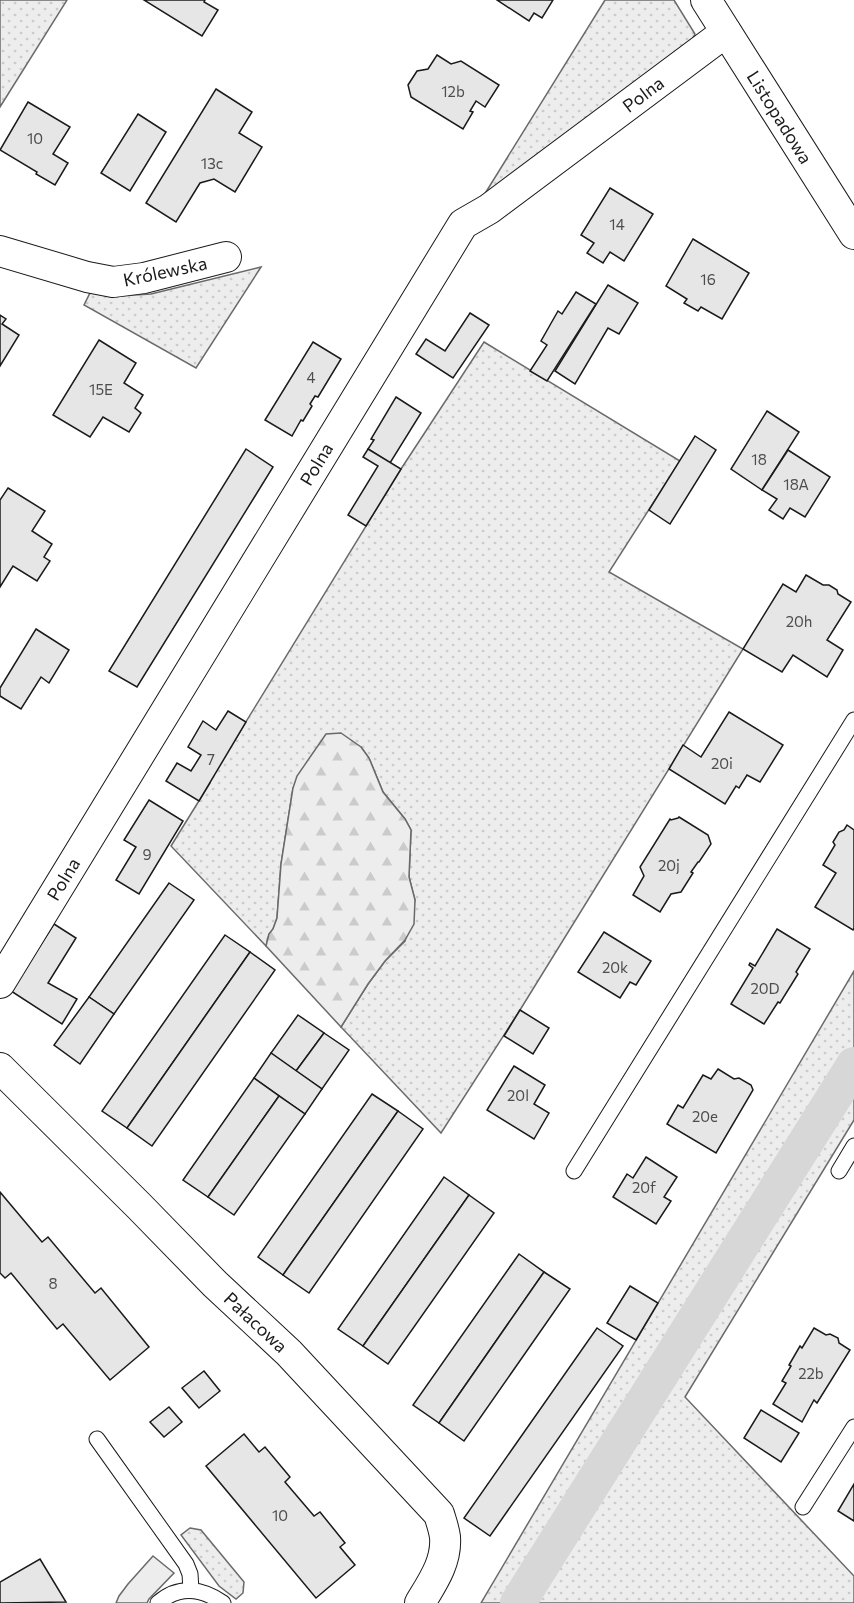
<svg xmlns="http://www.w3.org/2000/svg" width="854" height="1603" viewBox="0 0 854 1603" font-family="Commissioner,sans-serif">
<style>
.grass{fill:url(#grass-dots);stroke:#6a6a6a;stroke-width:1.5}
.forest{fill:url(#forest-firs);stroke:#6a6a6a;stroke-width:1.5}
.built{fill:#ededed;stroke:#6a6a6a;stroke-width:1.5}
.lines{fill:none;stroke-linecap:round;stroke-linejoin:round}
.canal{stroke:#d7d7d7;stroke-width:36}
.building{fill:#e6e6e6;stroke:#1a1a1a;stroke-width:1.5}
.service-casing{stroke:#1a1a1a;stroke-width:17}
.minor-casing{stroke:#1a1a1a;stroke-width:32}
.service{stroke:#fff;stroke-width:15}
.minor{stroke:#fff;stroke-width:30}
.labels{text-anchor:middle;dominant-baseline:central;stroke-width:4.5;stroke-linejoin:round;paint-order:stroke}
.number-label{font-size:15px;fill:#4d4d4d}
.street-label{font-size:18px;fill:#1a1a1a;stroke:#fff}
</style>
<defs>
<pattern id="grass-dots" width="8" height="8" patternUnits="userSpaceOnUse" patternTransform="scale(1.5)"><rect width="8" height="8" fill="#ededed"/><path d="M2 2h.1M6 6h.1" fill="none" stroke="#cbcbcb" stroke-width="1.8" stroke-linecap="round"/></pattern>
<pattern id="forest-firs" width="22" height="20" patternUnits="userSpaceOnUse" patternTransform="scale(1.5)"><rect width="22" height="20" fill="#ededed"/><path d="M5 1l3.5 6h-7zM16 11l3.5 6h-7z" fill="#cbcbcb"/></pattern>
</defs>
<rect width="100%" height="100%" fill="#fff"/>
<g class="grass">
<polygon points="0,0 67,0 0,107"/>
<polygon points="605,0 674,0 695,34 691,41 481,200"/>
<polygon points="261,267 196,368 84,305 92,289 118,296 151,294"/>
<polygon points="484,342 680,461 609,572 743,649 520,1010 441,1133 341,1027 368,984 385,961 405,941 415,900 409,877 411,830 405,819 383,792 369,758 361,747 293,788 281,864 277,918 273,929 269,934 266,946 171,846 210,783 209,782 401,469"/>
<polygon points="854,971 854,1120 685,1397 854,1576 854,1603 481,1603"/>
<polygon points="190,1528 201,1530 244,1582 243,1593 236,1599 219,1586 181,1535"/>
</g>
<polygon class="forest" points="341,733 361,747 369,758 383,792 405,819 411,830 409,877 415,900 414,924 405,940 385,961 368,984 341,1027 266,946 269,934 273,929 277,918 281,864 293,788 297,776 326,734"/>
<polygon class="built" points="153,1556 174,1573 149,1599 147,1603 116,1603 119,1596 128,1584"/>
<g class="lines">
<polyline class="canal" points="518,1603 854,1065"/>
</g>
<g class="building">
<polygon points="144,0 205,0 204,2 218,10 202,36"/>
<polygon points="497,0 553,0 542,18 534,13 529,21"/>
<polygon points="437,55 451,64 461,61 499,85 485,107 476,101 470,111 473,112 463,129 411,97 408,85 417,71 428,69"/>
<polygon points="216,89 252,112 239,133 262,147 235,192 214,179 200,183 176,222 146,203"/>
<polygon points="28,102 70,127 53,154 68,163 55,185 36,174 37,172 0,150"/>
<polygon points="138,114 166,132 130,191 101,173"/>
<polygon points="610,188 653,214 624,261 610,252 603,263 587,253 594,243 581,235"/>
<polygon points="693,239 749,273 722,319 701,307 698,311 684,303 687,299 666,286"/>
<polygon points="608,285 638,303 619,334 608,328 575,384 555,371"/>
<polygon points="576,292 596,304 547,381 530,371 547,345 541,341 558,311 562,314"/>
<polygon points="470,313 489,325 453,378 416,354 426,339 445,351"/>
<polygon points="0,315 6,319 2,324 19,335 0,366"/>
<polygon points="99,340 136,363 124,383 143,395 135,408 141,413 129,432 103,417 90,437 53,415"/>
<polygon points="313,342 341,359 318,397 315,396 310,404 312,406 303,421 301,420 292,436 265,420"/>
<polygon points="396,397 421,413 390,463 368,449 374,440 371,439"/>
<polygon points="767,411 799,432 762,490 731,469"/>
<polygon points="695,436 716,450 670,524 649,510"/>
<polygon points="246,449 273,467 137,687 109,671"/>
<polygon points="368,449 401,469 366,526 348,515 378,466 363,457"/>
<polygon points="788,450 830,477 805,517 790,508 783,519 769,510 777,499 762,490"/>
<polygon points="8,488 45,511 32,531 52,544 44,557 50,561 37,581 13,566 0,587 0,500"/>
<polygon points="806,575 823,585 829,585 837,590 838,594 851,602 827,640 843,650 827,677 793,655 782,672 743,649 783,584 796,592"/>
<polygon points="36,629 69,650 49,683 41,677 21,709 0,696 0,688"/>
<polygon points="228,711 246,722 199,801 166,781 177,763 191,771 201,755 188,747 203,721 216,730"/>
<polygon points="729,712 783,745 760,782 747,775 739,788 736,786 725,804 669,769 683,745 701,757"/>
<polygon points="149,800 183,821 139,894 116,880 136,847 124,840"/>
<polygon points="679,817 708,835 711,844 699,862 698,862 691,872 693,873 681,892 671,894 660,912 633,895 644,876 640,867 670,819 671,820 678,818"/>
<polygon points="847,825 854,830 854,928 853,930 815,907 836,873 823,865 835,845 833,842 839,832 844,830"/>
<polygon points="169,883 194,900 114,1014 89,997"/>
<polygon points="54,924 76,938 48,983 77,999 62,1024 11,991"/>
<polygon points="777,929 810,949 796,972 798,974 780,1003 778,1002 764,1024 731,1004 753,968 749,965 750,963 755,966"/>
<polygon points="604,932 651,961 636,985 630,982 620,998 578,972"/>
<polygon points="225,935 250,952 127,1128 102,1111"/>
<polygon points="250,952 275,970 152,1146 127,1128"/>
<polygon points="89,997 114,1014 80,1064 54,1045"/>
<polygon points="520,1010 549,1028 533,1054 504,1036"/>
<polygon points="298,1015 324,1033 296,1071 271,1053"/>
<polygon points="324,1033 349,1050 322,1089 296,1071"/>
<polygon points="271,1053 322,1089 305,1114 254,1078"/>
<polygon points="514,1066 545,1085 534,1104 549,1113 534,1139 487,1110"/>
<polygon points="718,1069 734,1079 739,1078 751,1085 753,1090 716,1153 667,1124 678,1105 683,1108 703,1075 711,1079"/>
<polygon points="254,1078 279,1096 208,1197 183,1180"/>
<polygon points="372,1094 398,1111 283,1275 258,1257"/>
<polygon points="279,1096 305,1114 234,1215 208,1197"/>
<polygon points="398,1111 423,1129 309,1293 283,1275"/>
<polygon points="646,1157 677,1177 664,1197 671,1201 656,1224 613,1197 627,1174 633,1178"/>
<polygon points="444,1177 469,1195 363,1346 338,1329"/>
<polygon points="0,1192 42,1242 48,1237 95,1293 101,1288 149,1347 110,1380 63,1324 57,1329 11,1273 5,1278 0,1273"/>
<polygon points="469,1195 494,1213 388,1364 363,1346"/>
<polygon points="519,1254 544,1272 439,1423 413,1405"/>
<polygon points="544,1272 570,1289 464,1441 439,1423"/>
<polygon points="630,1286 658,1303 636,1340 607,1323"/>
<polygon points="597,1328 623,1346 490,1536 464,1518"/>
<polygon points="814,1328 826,1335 830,1334 838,1338 839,1343 850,1350 817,1403 814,1400 802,1422 773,1404 786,1383 782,1381 791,1366 789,1365 800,1346 802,1348"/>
<polygon points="204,1371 220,1391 199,1408 182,1388"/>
<polygon points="169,1407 182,1422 164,1437 150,1422"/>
<polygon points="761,1410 799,1433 781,1462 744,1438"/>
<polygon points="244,1434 259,1452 265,1447 290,1477 285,1482 314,1516 320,1512 345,1543 340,1547 355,1565 316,1598 206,1466"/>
<polygon points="854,1484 854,1521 838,1511"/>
<polygon points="40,1559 66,1602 0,1603 0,1582"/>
</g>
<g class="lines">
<g class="service-casing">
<g id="service">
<polyline points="574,1171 854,720"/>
<polyline points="839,1171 854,1146"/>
<polyline points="97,1439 186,1564 190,1574 191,1590"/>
<polyline points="803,1507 854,1427"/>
<path d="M158 1603C179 1585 202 1588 223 1603"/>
</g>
</g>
<g class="minor-casing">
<g id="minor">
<polyline points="706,0 854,234"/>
<polyline points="0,251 87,277 113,282 144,278 226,257"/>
<polyline points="0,983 463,224 489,209 726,32"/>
<path d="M0 1068 139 1206 215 1284 289 1353 439 1514C441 1521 444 1529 445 1537 447 1562 432 1583 420 1603"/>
</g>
</g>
<use href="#service" class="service"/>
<use href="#minor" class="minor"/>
</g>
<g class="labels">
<g class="number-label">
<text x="453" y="91">12b</text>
<text x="35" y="138">10</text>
<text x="212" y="163">13c</text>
<text x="617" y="224">14</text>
<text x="708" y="279">16</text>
<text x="311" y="377">4</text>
<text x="101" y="389">15E</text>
<text x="759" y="459">18</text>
<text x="796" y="484">18A</text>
<text x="799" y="621">20h</text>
<text x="211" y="759">7</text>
<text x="722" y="763">20i</text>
<text x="147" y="854">9</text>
<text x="669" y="865">20j</text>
<text x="615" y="967">20k</text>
<text x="765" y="988">20D</text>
<text x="518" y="1095">20l</text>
<text x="705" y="1116">20e</text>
<text x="644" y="1187">20f</text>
<text x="53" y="1283">8</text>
<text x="811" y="1373">22b</text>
<text x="280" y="1515">10</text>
</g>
<g class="street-label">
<text transform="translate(643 94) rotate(-37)">Polna</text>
<text transform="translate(780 117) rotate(58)">Listopadowa</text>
<text transform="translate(165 271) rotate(-12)">Królewska</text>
<text transform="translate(316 464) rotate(-59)">Polna</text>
<text transform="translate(63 879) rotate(-59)">Polna</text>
<text transform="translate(256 1322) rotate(43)">Pałacowa</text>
</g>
</g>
</svg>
